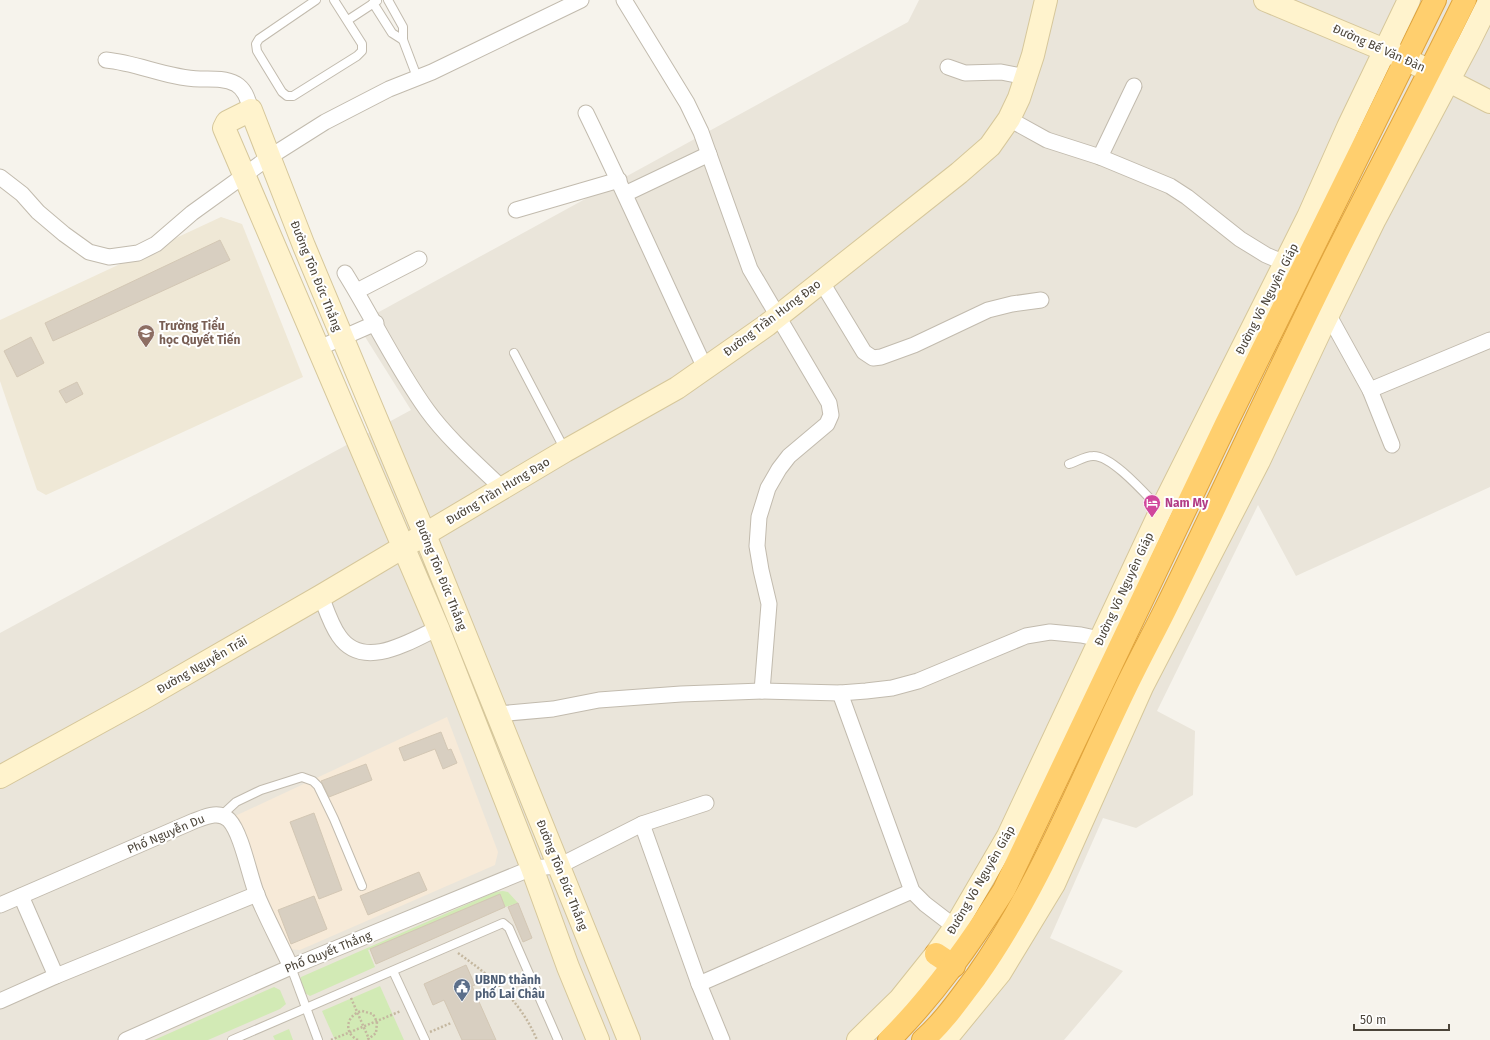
<svg xmlns="http://www.w3.org/2000/svg" width="1490" height="1040" viewBox="0 0 1490 1040" font-family="'Fira Sans',sans-serif">
<style>
.residential{fill:#eae5da}
.commercial{fill:#f7ead8}
.education{fill:#efe8d6}
.green{fill:#d2eab5}
.building{fill:#d8cfc1;stroke:#d3c7b4}
.lines{fill:none;stroke-linecap:round;stroke-linejoin:round}
.lane-casing{stroke:#c2bbae;stroke-width:10}
.street-casing{stroke:#c2bbae;stroke-width:17}
.secondary-casing{stroke:#d6c79b;stroke-width:24}
.highway-casing{stroke:#e0a43c;stroke-width:24}
.path{stroke:#c4b79f;stroke-width:2.5;stroke-dasharray:2 2;stroke-linecap:butt}
.lane{stroke:#fff;stroke-width:8}
.street{stroke:#fff;stroke-width:15}
.secondary{stroke:#fff3cd;stroke-width:22}
.highway{stroke:#ffcf6e;stroke-width:22}
.labels{text-anchor:middle;dominant-baseline:central;stroke-width:4;stroke-linejoin:round;paint-order:stroke}
.street-label{font-size:12px;fill:#4b4439;stroke:#fff}
.education-label{font-size:12px;font-weight:bold;fill:#785e54;stroke:#fff;text-anchor:start}
.hotel-label{font-size:12px;font-weight:bold;fill:#b23c85;stroke:#fff;text-anchor:start}
.service-label{font-size:12px;font-weight:bold;fill:#4e5e75;stroke:#fff;text-anchor:start}
</style>
<rect width="100%" height="100%" fill="#f6f3ec"/>
<polygon class="residential" points="919,0 1490,0 1490,487 1296,576 1258,505 1157,711 1195,731 1193,795 1136,828 1103,818 1050,938 1123,971 1064,1040 0,1040 0,633 411,410 357,324 908,22"/>
<polygon class="commercial" points="447,717 498,852 495,865 300,950 287,949 235,816"/>
<polygon class="education" points="221,217 242,224 303,377 46,495 37,490 0,381 0,320"/>
<g class="green">
<polygon points="503,891 508,892 518,903 505,907 500,895 368,950 375,967 310,996 305,993 300,979 301,977 495,892"/>
<polygon points="380,986 404,1040 335,1040 322,1011"/>
<polygon points="274,987 280,990 286,1004 280,1009 208,1040 154,1040"/>
<polygon points="289,1029 293,1040 275,1040 273,1036"/>
</g>
<g class="building">
<polygon points="220,240 230,260 53,341 45,323"/>
<polygon points="31,337 44,363 17,377 4,351"/>
<polygon points="77,382 83,394 66,403 59,391"/>
<polygon points="441,732 448,750 451,749 457,763 443,769 435,749 404,761 399,748"/>
<polygon points="366,764 372,780 329,797 321,781"/>
<polygon points="314,813 342,890 319,899 290,822"/>
<polygon points="419,872 427,890 368,915 360,896"/>
<polygon points="500,894 505,907 376,964 370,949"/>
<polygon points="314,896 327,929 291,944 278,910"/>
<polygon points="518,903 532,938 523,942 508,907"/>
<polygon points="466,965 475,985 472,986 496,1040 462,1040 444,1000 433,1005 424,984"/>
</g>
<g class="lines">
<g class="lane-casing">
<g id="lane">
<polyline points="316,0 259,39 256,44 257,51 282,92 287,96 293,96 357,56 362,51 362,44 334,0"/>
<polyline points="388,0 403,27 403,40 417,77"/>
<polyline points="373,3 392,33 403,40"/>
<polyline points="348,20 377,1"/>
<polyline points="514,353 565,450"/>
<path d="M1069 464C1076 462 1085 456 1093 456 1112 455 1147 496 1160 509"/>
<polyline points="222,815 236,802 261,790 302,777 313,781 318,786 334,819 362,886"/>
<polyline points="291,967 318,1040"/>
<polyline points="393,971 425,1040"/>
<polyline points="232,1040 503,923 509,928 558,1040"/>
</g>
</g>
<g class="street-casing">
<g id="street">
<polyline points="624,0 687,103 701,132 750,269 829,403 831,415 827,424 789,456 779,469 768,488 759,517 757,546 761,570 769,604 762,691"/>
<path d="M106 60C138 63 167 78 200 79 212 79 225 78 236 84 246 90 248 101 251 110"/>
<polyline points="948,67 965,73 1001,72 1026,77"/>
<path d="M586 113C627 197 665 283 705 368"/>
<polyline points="1009,119 1047,140 1100,157 1170,186 1187,197 1240,239 1266,255 1285,263"/>
<polyline points="1100,157 1134,86"/>
<polyline points="0,177 22,194 38,212 64,234 89,252 109,257 138,253 156,244 192,213 268,158 325,122 389,89 432,72 581,0"/>
<polyline points="625,194 709,154"/>
<polyline points="516,210 619,180"/>
<path d="M345 273C373 318 396 367 427 410 448 439 477 464 503 489"/>
<polyline points="821,281 864,352 873,358 881,357 914,345 988,310 1012,304 1041,300"/>
<polyline points="357,291 419,259"/>
<polyline points="1328,314 1370,390 1490,340"/>
<polyline points="319,348 376,323"/>
<polyline points="1370,390 1392,445"/>
<path d="M321 596C326 609 331 625 339 636 363 671 409 642 438 628"/>
<polyline points="840,693 912,891 925,904 955,927"/>
<polyline points="498,714 553,709 599,700 681,694 762,691 840,693 866,691 892,688 918,681 1026,636 1050,632 1081,635 1100,639 1109,643"/>
<polyline points="642,824 699,984 722,1040"/>
<polyline points="21,896 56,976"/>
<path d="M0 905 194 821C205 817 219 810 229 820 242 834 249 875 257 895 267 919 280 943 291 967"/>
<polyline points="699,984 912,891"/>
<polyline points="0,1001 56,976 257,894"/>
<polyline points="126,1040 291,967 532,868 559,866 642,824 706,803"/>
</g>
</g>
<g class="secondary-casing">
<g id="secondary">
<polyline points="1265,0 1406,59 1490,102"/>
<polyline points="0,777 142,699 321,596 565,451 677,388 767,325 959,173 990,146 1009,119 1019,98 1033,55 1046,0"/>
<polyline points="598,1040 568,967 532,868 438,628 224,128 227,122 251,110 304,246 425,535 629,1040"/>
<polyline points="858,1040 900,999 936,954 955,927 1008,836 1161,510 1308,217 1348,127 1409,0"/>
<polyline points="945,1040 1000,973 1054,884 1142,687 1259,461 1322,327 1375,219 1469,42 1490,0"/>
</g>
</g>
<g class="highway-casing">
<g id="highway">
<polyline points="936,954 954,966"/>
<path d="M889 1040C934 995 970 944 1004 890L1226 424 1435 0"/>
<path d="M923 1040C944 1022 960 998 976 977 1039 888 1078 786 1125 689 1138 662 1152 636 1165 610 1223 493 1276 374 1334 258 1377 172 1423 87 1465 0"/>
</g>
</g>
<g class="path">
<path d="M458 953C493 978 520 1000 537 1040"/>
<polyline points="351,998 369,1039"/>
<polyline points="430,1032 451,1023"/>
<polyline points="331,1040 401,1011"/>
<path d="M358 1040C343 1033 346 1015 362 1011L373 1014 377 1022 376 1033 367 1040"/>
</g>
<use href="#lane" class="lane"/>
<use href="#street" class="street"/>
<use href="#secondary" class="secondary"/>
<use href="#highway" class="highway"/>
</g>
<defs>
<g id="school-pin" transform="scale(0.9)"><path d="M0 17L-7.5 6A9.5 9.5 0 1 1 7.5 6Z" fill="#8d6e63" stroke="#fff"/><path d="M0-5L7-2L0 1L-7-2ZM-4 1L0 2.5L4 1V4Q0 6-4 4Z" fill="#fff"/></g>
<g id="hotel-pin" transform="scale(0.9)"><path d="M0 17L-7.5 6A9.5 9.5 0 1 1 7.5 6Z" fill="#d1479c" stroke="#fff"/><path d="M-6-4.5h1.5V1H6V5H4.5V3h-9V5H-6ZM-4 0a1.8 1.8 0 1 1 3.6 0ZM.5 0V-2.5h3Q6-2.5 6 0Z" fill="#fff"/></g>
<g id="civic-pin" transform="scale(0.9)"><path d="M0 17L-7.5 6A9.5 9.5 0 1 1 7.5 6Z" fill="#5c6f8a" stroke="#fff"/><path d="M-.6-6.5H3V-4.5H.6V-3L4-1V1h2V6H-6V1h2V-1L-.6-3ZM-1.2 2.5V6h2.4V2.5Z" fill="#fff"/></g>
</defs>
<g fill-rule="evenodd">
<use href="#school-pin" x="146" y="333"/>
<use href="#hotel-pin" x="1152" y="503"/>
<use href="#civic-pin" x="462" y="987"/>
</g>
<g class="labels">
<g class="street-label">
<text transform="translate(1379 48) rotate(24)">Đường Bế Văn Đàn</text>
<text transform="translate(316 276) rotate(68)">Đường Tôn Đức Thắng</text>
<text transform="translate(1267 299) rotate(-63)">Đường Võ Nguyên Giáp</text>
<text transform="translate(772 318) rotate(-37)">Đường Trần Hưng Đạo</text>
<text transform="translate(498 491) rotate(-31)">Đường Trần Hưng Đạo</text>
<text transform="translate(441 575) rotate(68)">Đường Tôn Đức Thắng</text>
<text transform="translate(1124 589) rotate(-65)">Đường Võ Nguyên Giáp</text>
<text transform="translate(202 665) rotate(-30)">Đường Nguyễn Trãi</text>
<text transform="translate(166 834) rotate(-23)">Phố Nguyễn Du</text>
<text transform="translate(562 875) rotate(68)">Đường Tôn Đức Thắng</text>
<text transform="translate(981 880) rotate(-60)">Đường Võ Nguyên Giáp</text>
<text transform="translate(328 952) rotate(-22)">Phố Quyết Thắng</text>
</g>
<g class="education-label">
<text x="159" y="326">Trường Tiểu<tspan x="159" dy="14">học Quyết Tiến</tspan></text>
</g>
<g class="hotel-label">
<text x="1165" y="503">Nam My</text>
</g>
<g class="service-label">
<text x="475" y="980">UBND thành<tspan x="475" dy="14">phố Lai Châu</tspan></text>
</g>
</g>
<path d="M1354 1024v6h95v-6" fill="none" stroke="#4b4439" stroke-width="2"/>
<text x="1360" y="1024" font-size="12" fill="#4b4439" stroke="#ffffff" stroke-width="3" paint-order="stroke">50 m</text>
</svg>
